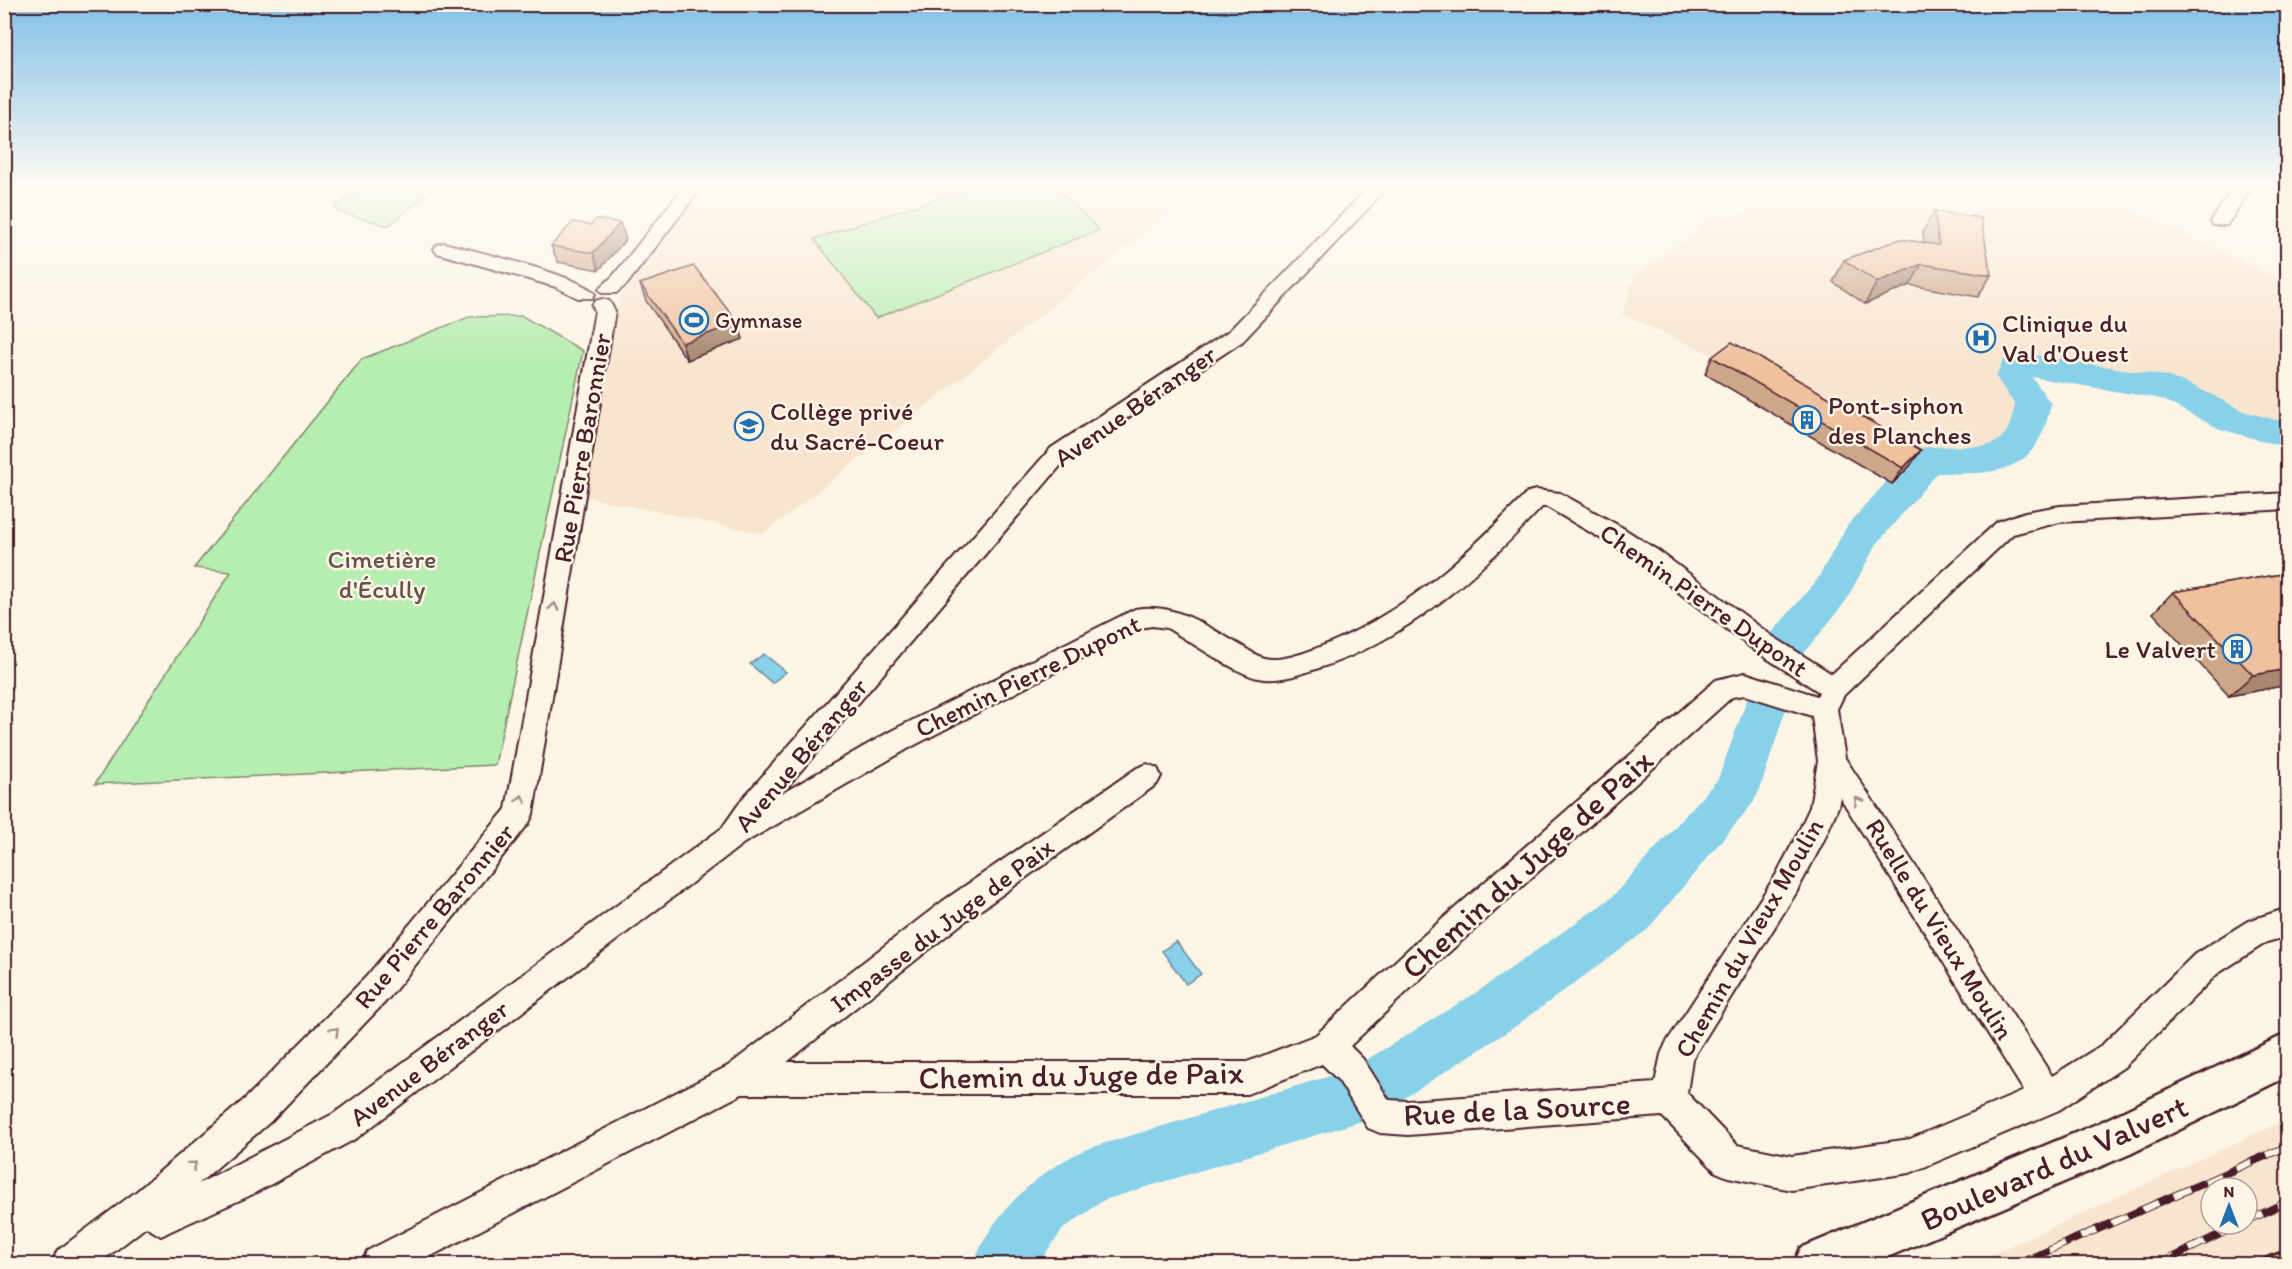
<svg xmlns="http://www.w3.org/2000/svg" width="2292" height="1269" viewBox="0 0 2292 1269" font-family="Itim,sans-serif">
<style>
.built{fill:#f8e5d0;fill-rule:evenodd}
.green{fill:#b6edb0;stroke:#80866e;stroke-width:1.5}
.water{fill:#88d1e9;stroke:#6f8a9d;stroke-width:1.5}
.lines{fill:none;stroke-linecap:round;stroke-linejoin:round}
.river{fill:#88d1e9;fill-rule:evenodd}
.street-casing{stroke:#4a1f2b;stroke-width:4}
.primary-casing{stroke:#4a1f2b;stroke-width:5}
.street{fill:#fcf5e5;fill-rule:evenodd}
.primary{fill:#fcf5e5;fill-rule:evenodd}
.rail-casing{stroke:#4a1f2b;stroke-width:8}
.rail{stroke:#fcf5e5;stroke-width:6;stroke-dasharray:17;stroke-linecap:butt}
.wall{fill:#cea689;stroke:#4a1f2b;stroke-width:1.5}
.shaded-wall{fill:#a7876f;stroke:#4a1f2b;stroke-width:1.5}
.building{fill:#efc19f;stroke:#4a1f2b;stroke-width:1.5}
.oneway{stroke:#a38a88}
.labels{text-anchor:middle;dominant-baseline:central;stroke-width:5;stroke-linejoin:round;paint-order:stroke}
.far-poi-label{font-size:22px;fill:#4a1f2b;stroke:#fcf5e5;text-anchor:start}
.poi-label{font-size:26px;fill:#4a1f2b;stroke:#fcf5e5;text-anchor:start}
.street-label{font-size:26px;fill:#4a1f2b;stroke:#fcf5e5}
.park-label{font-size:26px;fill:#65524c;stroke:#fcf5e5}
.near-street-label{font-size:32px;fill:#4a1f2b;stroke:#fcf5e5}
</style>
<rect width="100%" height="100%" fill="#fcf5e5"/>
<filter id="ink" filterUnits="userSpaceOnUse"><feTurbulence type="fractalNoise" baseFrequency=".0167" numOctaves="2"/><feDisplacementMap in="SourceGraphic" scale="12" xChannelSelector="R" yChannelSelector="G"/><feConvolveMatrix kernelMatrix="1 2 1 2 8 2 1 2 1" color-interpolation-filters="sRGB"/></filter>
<g filter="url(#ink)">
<g class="built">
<polygon points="702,187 1137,187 1179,206 764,534 586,497 620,298 629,282"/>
<polygon points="1797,187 2083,187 2287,282 2287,434 2231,417 2179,389 2022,362 2015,364 2010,372 2029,400 2031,409 2027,424 2015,440 2002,451 1986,456 1958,456 1924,451 1622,314 1636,273 1701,230 1695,225 1721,215 1732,217"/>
<path d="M2287 1119V1264H1970L2081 1214ZM2211 1188H2247V1224H2211Z"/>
</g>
<g class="green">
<polygon points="366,187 436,187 388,226 336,211 336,206"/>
<polygon points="974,187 1056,187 1099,230 876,318 814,239"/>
<polygon points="522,316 583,351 495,765 95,784 231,572 194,568 362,359 469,317"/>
</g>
<g class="water">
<polygon points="764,654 786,672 772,683 750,664"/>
<polygon points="1176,941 1201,974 1186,984 1162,951"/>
</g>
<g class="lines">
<g class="river">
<path d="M2029 354 2166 376 2192 385 2246 412 2288 423V448L2220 429 2161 399 2032 377 2051 404C2037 474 2000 475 1937 473L1876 545 1845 602 1799 660 1784 665 1769 660 1763 648 1769 636 1817 580 1847 526 1914 451 1927 447 1985 446C2007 442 2011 424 2015 405L1996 377 2004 359Z"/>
<path d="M1767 681 1782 686 1789 699 1760 789 1753 803 1647 930 1513 1028 1381 1113 1362 1121 1104 1200 1063 1229 1038 1264H974C990 1214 1041 1168 1089 1148L1350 1070 1477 992 1611 898 1718 779 1752 686Z"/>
</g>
<g class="street-casing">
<g id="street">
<polygon points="684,187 702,187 627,284 616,293 602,293 599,289 613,276"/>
<path d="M1369 187H1388L1243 341 1067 458 781 794 891 731 1135 609C1175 602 1206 626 1240 645 1247 649 1256 656 1264 658 1280 662 1302 654 1317 648 1402 616 1466 556 1528 492L1536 490 1560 493 1623 528 1660 552 1772 636 1832 674 1997 522 2025 512 2060 506 2288 493V509L2060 522 2013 534 1844 695 1837 709 1845 758 2052 1076 2102 1045 2195 954 2248 921 2288 908V936L2267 942 2217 974 2124 1067 2059 1110 1910 1173 1792 1190 1728 1177 1716 1172 1662 1116 1408 1135 1380 1133 1368 1128 1339 1081 1322 1064 1247 1094H742L416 1264H362L367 1251 728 1066 943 901 1137 768 1147 764 1157 768 1161 776 1157 784 965 921 787 1062H1247L1316 1035 1415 943 1716 680 1745 673 1817 696 1819 692 1754 650 1631 556 1547 507H1542C1477 576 1408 640 1316 669 1298 675 1277 682 1258 678 1237 674 1188 640 1167 628L1152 626 1140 628 911 747 744 843 357 1138 249 1196 173 1230 161 1236 146 1227 98 1264H52L57 1251 137 1191 246 1098 366 977 506 809 595 311 592 305 595 301 602 299 609 301 615 311 533 814 529 823 388 999 270 1122 198 1184 333 1114 722 828 743 798 1051 448 1229 331ZM1745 695 1812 716 1818 761 1810 807 1797 835 1776 875 1666 1043 1661 1054 1655 1083 1408 1101 1389 1100 1363 1059 1350 1046 1437 963 1732 697ZM1840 797 2024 1091 1910 1139 1792 1156 1737 1145 1687 1093 1692 1059 1796 893 1823 842 1838 807Z"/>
<polygon points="2234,187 2252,187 2227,225 2213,225 2211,221"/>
<path d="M444 243C470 250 583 276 595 294L592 298H578L556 287 437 253 434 249 437 245Z"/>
</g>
</g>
<g class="primary-casing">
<polygon id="primary" points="2288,1033 2288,1076 2130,1154 1871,1264 1794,1264 1801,1248 2099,1123"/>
</g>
<use href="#street" class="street"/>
<use href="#primary" class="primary"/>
<g class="rail-casing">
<g id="rail">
<polyline points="2247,1221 2288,1201"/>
<polyline points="2018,1264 2288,1146"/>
<polyline points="2159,1264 2241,1224"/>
</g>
</g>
<use href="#rail" class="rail"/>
</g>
<g class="wall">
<polygon points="1934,211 1991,275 1978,297 1910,285 1865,304 1833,282 1844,260 1924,242 1923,232"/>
<polygon points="620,223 626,239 599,270 558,262 551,246 591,225"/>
<polygon points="640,284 738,323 743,339 687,360 646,301"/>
<polygon points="1712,357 1910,466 1892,484 1705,374"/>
<polygon points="2288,573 2288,685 2229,696 2153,613 2173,592"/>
<polygon points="2288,1248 2288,1264 2250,1264"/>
</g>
<g class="shaded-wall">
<polygon points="620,223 626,239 599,270 593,253"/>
<polygon points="1922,264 1910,285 1865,304 1877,282"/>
<polygon points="738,323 743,339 687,360 682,343"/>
<polygon points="1921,450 1910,466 1892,484 1903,468"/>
<polygon points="2288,669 2288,685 2229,696 2253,675"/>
</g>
<g class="building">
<polygon points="1934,211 1981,218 1991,275 1922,264 1877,282 1844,260 1900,239 1939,245"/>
<polygon points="596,219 620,223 593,253 551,246 573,222 591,225"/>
<polygon points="694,266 738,323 682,343 640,284"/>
<polygon points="1732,342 1921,450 1903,468 1712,357"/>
<polygon points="2288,573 2288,669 2253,675 2173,592"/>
<polygon points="2288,1249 2288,1264 2254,1264"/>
</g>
<defs><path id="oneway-chevron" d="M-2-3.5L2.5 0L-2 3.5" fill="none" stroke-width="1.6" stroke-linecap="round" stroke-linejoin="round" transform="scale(1.5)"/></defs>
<g class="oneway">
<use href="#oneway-chevron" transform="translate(554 607) rotate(-80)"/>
<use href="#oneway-chevron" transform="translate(521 799) rotate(-80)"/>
<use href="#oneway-chevron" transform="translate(1858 801) rotate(-122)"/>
<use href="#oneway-chevron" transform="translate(335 1031) rotate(-45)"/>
<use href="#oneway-chevron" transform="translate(193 1165) rotate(-40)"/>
</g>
</g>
<linearGradient id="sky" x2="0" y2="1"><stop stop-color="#81c0e8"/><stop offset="0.51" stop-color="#fefaf3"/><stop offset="1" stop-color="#fefaf3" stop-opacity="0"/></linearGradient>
<rect width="2292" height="364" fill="url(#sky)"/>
<defs>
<g id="stadium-ring" transform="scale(1.5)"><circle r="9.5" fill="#fcf5e5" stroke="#1f6fb2" stroke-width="1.5"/><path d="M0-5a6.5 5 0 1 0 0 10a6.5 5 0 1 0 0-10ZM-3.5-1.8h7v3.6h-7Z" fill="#1f6fb2"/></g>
<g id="hospital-ring" transform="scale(1.5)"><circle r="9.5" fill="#fcf5e5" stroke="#1f6fb2" stroke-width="1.5"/><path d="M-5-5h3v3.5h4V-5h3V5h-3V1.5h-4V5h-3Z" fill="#1f6fb2"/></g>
<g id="building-ring" transform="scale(1.5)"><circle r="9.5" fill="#fcf5e5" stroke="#1f6fb2" stroke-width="1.5"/><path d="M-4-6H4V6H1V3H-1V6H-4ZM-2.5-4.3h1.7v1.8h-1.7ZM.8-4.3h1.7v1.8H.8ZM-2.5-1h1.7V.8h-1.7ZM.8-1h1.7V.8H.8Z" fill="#1f6fb2"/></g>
<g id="school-ring" transform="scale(1.5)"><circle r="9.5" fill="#fcf5e5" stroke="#1f6fb2" stroke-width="1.5"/><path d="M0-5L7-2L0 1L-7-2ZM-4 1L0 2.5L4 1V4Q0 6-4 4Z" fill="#1f6fb2"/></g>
</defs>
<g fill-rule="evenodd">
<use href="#stadium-ring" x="694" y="320"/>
<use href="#hospital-ring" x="1981" y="338"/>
<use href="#building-ring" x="1807" y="420"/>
<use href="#school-ring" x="749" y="426"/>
<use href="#building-ring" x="2237" y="649"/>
</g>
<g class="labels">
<g class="far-poi-label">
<text x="715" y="320">Gymnase</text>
</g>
<g class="poi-label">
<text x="2002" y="323">Clinique du<tspan x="2002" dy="30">Val d'Ouest</tspan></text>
<text x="1828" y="405">Pont-siphon<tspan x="1828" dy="30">des Planches</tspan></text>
<text x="770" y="411">Collège privé<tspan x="770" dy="30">du Sacré-Coeur</tspan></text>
<text x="2216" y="649" text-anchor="end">Le Valvert</text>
</g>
<g class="street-label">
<text transform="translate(1135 406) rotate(-35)">Avenue Béranger</text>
<text transform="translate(582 448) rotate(-80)">Rue Pierre Baronnier</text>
<text transform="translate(1704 600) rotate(35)">Chemin Pierre Dupont</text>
<text transform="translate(1028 676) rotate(-26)">Chemin Pierre Dupont</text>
<text transform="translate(801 755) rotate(-50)">Avenue Béranger</text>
<text transform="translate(434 916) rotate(-50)">Rue Pierre Baronnier</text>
<text transform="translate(942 925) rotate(-37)">Impasse du Juge de Paix</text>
<text transform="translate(1940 929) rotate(58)">Ruelle du Vieux Moulin</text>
<text transform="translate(1749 938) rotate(-60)">Chemin du Vieux Moulin</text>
<text transform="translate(429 1063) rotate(-37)">Avenue Béranger</text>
</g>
<g class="park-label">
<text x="382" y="559">Cimetière<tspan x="382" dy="30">d'Écully</tspan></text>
</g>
<g class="near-street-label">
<text transform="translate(1527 864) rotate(-42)">Chemin du Juge de Paix</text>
<text transform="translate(1081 1075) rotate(-1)">Chemin du Juge de Paix</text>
<text transform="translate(1517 1109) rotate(-3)">Rue de la Source</text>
<text transform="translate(2054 1163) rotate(-24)">Boulevard du Valvert</text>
</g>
</g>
<rect width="2292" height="1269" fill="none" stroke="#fcf5e5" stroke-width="24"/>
<rect x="12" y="12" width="2268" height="1245" fill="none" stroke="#4a1f2b" stroke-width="2" filter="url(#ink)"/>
<g transform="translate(2229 1206)"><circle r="28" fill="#fcf5e5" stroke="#b59f9b" stroke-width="1.5"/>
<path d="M0-4.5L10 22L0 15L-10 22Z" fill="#1f6fb2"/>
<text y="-9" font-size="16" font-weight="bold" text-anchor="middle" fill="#4a1f2b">N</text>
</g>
</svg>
